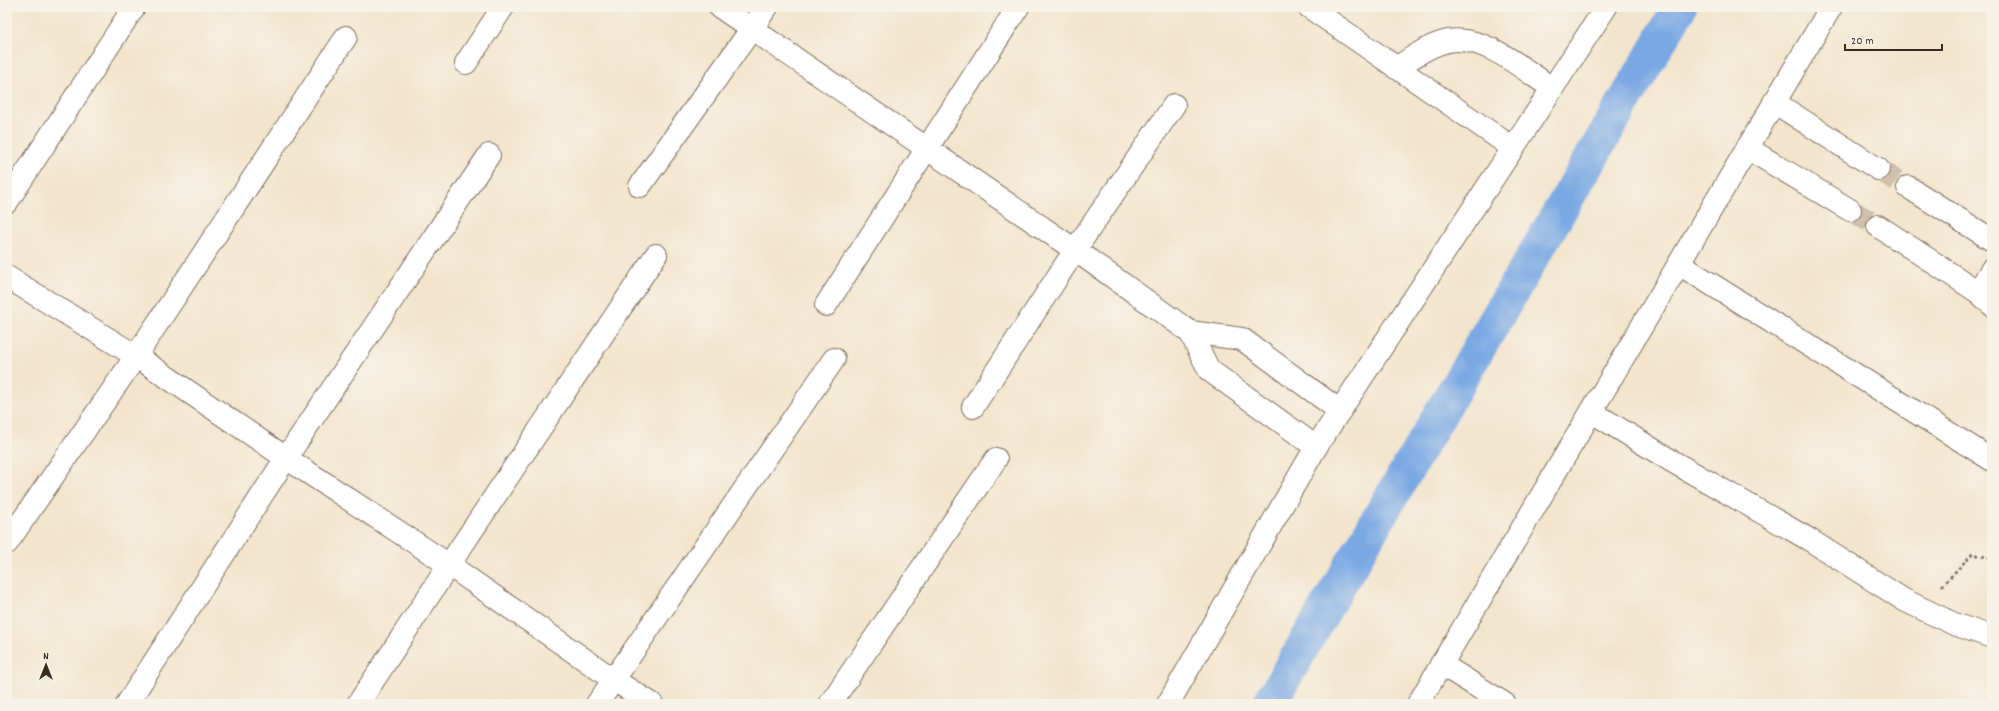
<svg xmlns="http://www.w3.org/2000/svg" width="1999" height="711" viewBox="0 0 1999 711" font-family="Dekko,sans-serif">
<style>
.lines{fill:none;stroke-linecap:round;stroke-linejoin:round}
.canal{stroke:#7aa9e4;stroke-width:34}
.minor-tunnel{stroke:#cec0aa;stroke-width:22;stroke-dasharray:22 11;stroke-linecap:butt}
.minor-casing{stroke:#7b6b5b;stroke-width:24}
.path{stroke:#7b6b5b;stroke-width:2.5;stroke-dasharray:3 3;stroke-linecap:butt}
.minor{stroke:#fff;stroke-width:22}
</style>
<rect width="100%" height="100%" fill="#f7f3e8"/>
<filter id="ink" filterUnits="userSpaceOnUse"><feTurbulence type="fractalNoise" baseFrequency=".025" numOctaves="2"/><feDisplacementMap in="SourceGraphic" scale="8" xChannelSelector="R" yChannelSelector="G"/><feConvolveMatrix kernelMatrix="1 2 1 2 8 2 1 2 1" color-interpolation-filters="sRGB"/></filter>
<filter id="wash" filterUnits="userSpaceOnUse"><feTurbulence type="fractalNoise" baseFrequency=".012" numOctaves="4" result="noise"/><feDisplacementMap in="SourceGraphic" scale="16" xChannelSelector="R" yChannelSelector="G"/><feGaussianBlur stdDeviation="0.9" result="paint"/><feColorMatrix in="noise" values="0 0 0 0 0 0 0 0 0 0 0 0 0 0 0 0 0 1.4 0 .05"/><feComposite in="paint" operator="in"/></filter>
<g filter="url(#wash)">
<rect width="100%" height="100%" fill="#f3e5cd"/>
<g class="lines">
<polyline class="canal" points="1269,704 1680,7"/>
</g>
</g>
<g filter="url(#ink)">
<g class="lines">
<g class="minor-tunnel">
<polyline points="1878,169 1908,187"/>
<polyline points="1850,210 1878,226"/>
</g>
<g class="minor-casing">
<g id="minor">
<polyline points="720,7 1075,250 1190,332 1242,339 1340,411"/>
<polyline points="1309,7 1513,148"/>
<polyline points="466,63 503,7"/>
<path d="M1396 68C1412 58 1429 45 1448 41 1484 34 1524 70 1552 88"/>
<polyline points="1774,102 1878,169"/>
<polyline points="1747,148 1850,210"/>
<polyline points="640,186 767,7"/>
<polyline points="1908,187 1992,240"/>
<polyline points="7,202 134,7"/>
<polyline points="1878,226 1978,292 1992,305"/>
<polyline points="1679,264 1992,460"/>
<polyline points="7,277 136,356 286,458 449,565 614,680 652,704"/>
<polyline points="1978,292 1992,269"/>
<polyline points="826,305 1018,7"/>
<polyline points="1190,332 1209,370 1316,447"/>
<polyline points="973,407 1075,250 1174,105"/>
<polyline points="1592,412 1670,460 1810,540 1904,600 1954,624 1992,637"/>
<polyline points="7,543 136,356 346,37"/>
<polyline points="1441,664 1505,704"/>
<polyline points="127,704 286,458 489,155"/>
<polyline points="358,704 449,565 656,255"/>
<polyline points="597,704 834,359"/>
<polyline points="830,704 996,459"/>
<polyline points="1168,704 1316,447 1606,7"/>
<polyline points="1418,704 1831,7"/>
</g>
</g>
<polyline class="path" points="1942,586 1972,554 1992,558"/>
<use href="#minor" class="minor"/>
</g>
</g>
<rect width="1999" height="711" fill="none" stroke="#f7f3e8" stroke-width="24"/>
<g transform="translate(46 665)" stroke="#f7f3e8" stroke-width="3" paint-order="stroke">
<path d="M0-3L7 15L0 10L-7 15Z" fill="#3b2a1e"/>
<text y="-6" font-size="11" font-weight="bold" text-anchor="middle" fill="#3b2a1e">N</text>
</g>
<path d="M1845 44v6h97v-6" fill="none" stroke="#3b2a1e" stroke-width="2"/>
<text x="1851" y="44" font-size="12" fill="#3b2a1e" stroke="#f7f3e8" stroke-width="3" paint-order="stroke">20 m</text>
</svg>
